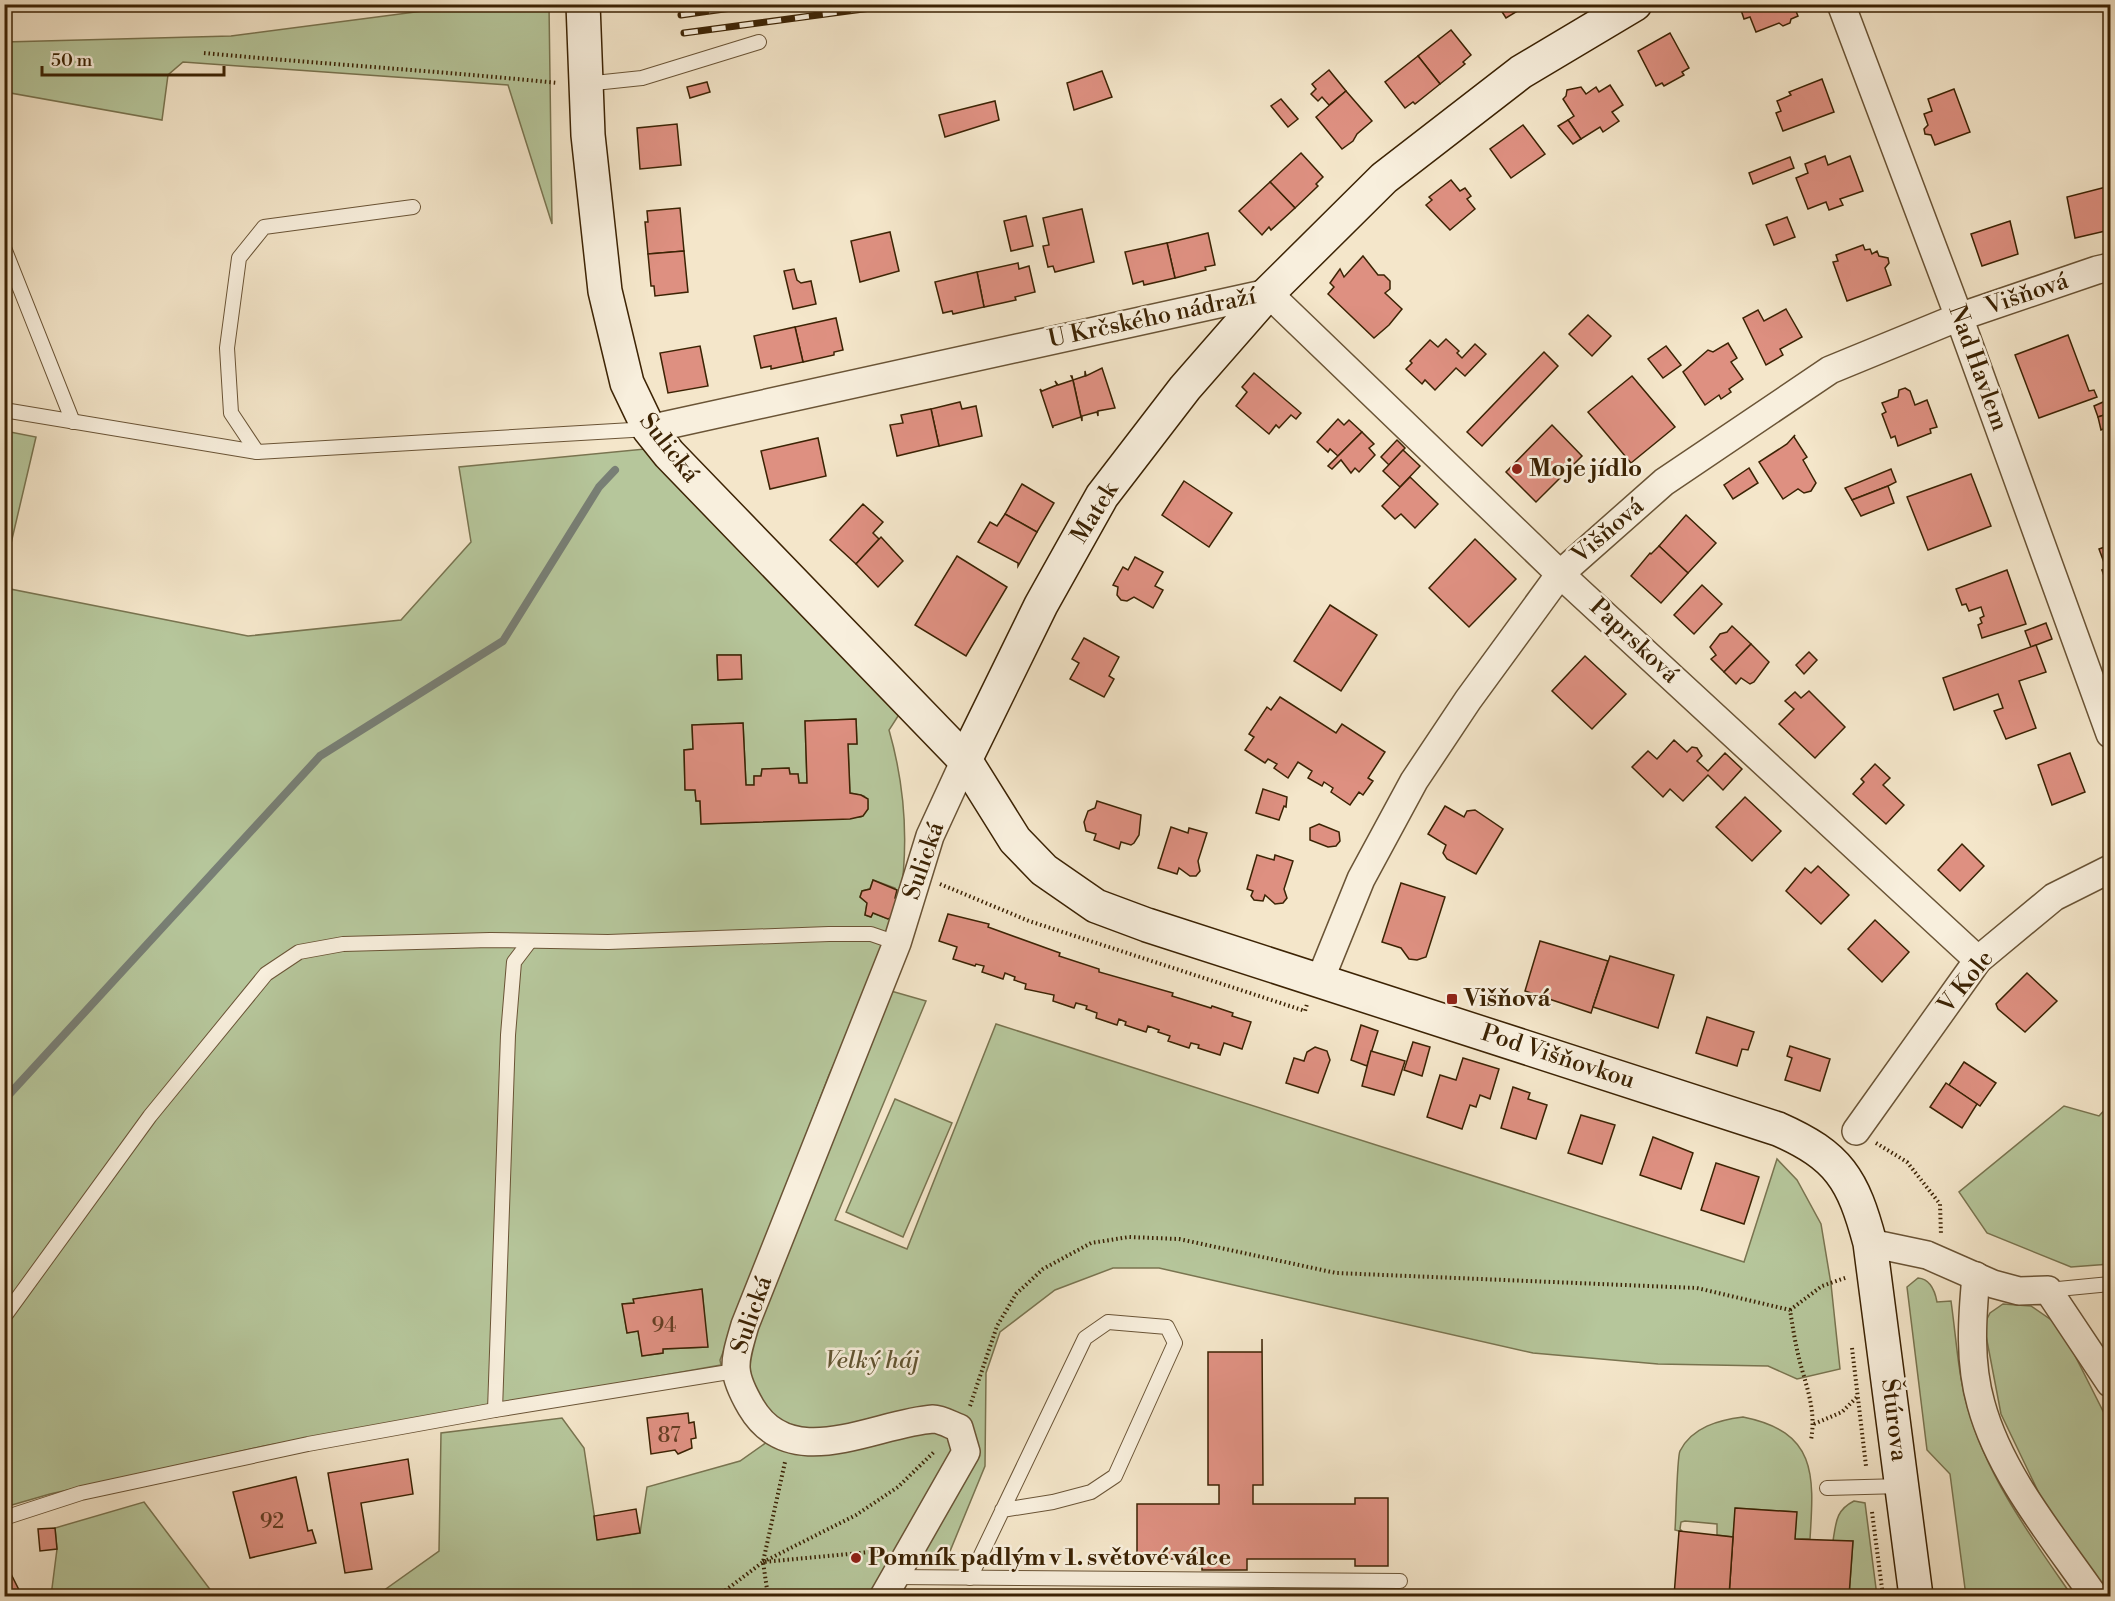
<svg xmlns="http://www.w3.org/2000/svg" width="2115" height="1601" viewBox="0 0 2115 1601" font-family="'Libre Bodoni',serif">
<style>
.green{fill:#b6c69b;stroke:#797450;stroke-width:1.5;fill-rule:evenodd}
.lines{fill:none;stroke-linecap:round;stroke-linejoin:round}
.stream{stroke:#787f75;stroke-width:8}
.building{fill:#de9081;stroke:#3c2304;stroke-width:1.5}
.lane-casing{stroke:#6a5436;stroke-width:16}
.street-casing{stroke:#6a5436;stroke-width:30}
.secondary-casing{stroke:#3c2304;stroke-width:36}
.path{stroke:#3c2304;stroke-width:4;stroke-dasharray:1.5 3;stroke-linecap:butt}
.lane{stroke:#f8efdd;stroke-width:14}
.street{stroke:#f8efdd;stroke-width:27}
.secondary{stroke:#f8efdd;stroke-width:33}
.rail-casing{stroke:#3c2304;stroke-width:7}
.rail{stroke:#f8efdd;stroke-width:4.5;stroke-dasharray:14;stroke-linecap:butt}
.poi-dot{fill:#8f2418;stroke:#f8efdd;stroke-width:2}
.labels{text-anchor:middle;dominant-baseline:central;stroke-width:5;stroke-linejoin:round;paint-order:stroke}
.number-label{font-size:21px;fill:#643e23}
.street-label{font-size:24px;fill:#3c2304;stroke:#f8efdd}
.poi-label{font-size:24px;font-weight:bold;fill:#3c2304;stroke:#f8efdd;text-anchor:start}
.park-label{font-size:24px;font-style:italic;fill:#615431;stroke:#f8efdd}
</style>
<rect width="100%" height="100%" fill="#f4e6ca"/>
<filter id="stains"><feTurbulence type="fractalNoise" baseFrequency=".00333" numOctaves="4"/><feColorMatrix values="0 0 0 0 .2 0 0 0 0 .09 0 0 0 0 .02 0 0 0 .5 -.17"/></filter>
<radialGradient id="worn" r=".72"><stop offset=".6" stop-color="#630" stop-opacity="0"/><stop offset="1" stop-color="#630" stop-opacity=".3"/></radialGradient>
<g class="green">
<polygon points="469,5 549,5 552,224 508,85 183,62 168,75 162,120 5,92 5,42 231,36"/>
<polygon points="5,431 36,437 5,569 4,431"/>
<path d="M645 449 900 713 889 730C905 786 909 842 900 900L895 898V888L873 880 870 889 862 891 860 897 867 903 865 915 871 917 873 913 888 919 894 916 884 953 829 1075 720 1360 721 1365 264 1446 50 1494 5 1507V588L248 636 401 620 471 542 459 467ZM717 655H741V679L718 680ZM856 719 857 744H848L850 793 864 796 868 801V809L861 817 701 824 700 801H696L695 790 685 789 684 750 693 749 692 725 743 723 746 785H754V776H761L762 769 789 768 790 774H798L799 783H807L805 721ZM702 1289 707 1347 663 1349V1353L642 1356 638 1331 627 1333 623 1304 634 1303V1299Z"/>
<polygon points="891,991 926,1001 835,1220 907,1249 996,1024 1744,1262 1777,1159 1797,1180 1821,1224 1831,1284 1840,1369 1797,1379 1768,1366 1658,1364 1533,1353 1159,1268 1113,1268 1055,1290 1000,1332 986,1373 985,1466 946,1561 894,1565 869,1596 376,1596 439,1551 441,1433 562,1418 584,1448 598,1540 640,1533 647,1487 740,1461 767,1442 774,1419 749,1385 744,1344"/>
<polygon points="895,1099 952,1123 903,1237 846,1212"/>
<polygon points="2110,1104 2110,1264 2071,1267 1987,1233 1959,1192 2064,1106 2099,1116"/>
<path d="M1918 1278C1931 1279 1935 1291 1937 1302L1951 1301C1956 1336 1958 1375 1968 1409 1988 1479 2032 1538 2072 1596H1966L1950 1474 1927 1450 1907 1287Z"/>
<polygon points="2003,1304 2031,1306 2060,1326 2110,1425 2110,1595 2047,1510 2001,1414 1984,1325 1990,1313"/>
<path d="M1743 1417C1818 1432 1814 1476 1810 1539H1795L1796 1512 1736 1508 1733 1537 1717 1535V1524L1685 1521 1681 1522 1680 1529 1683 1532 1675 1530C1676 1518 1677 1456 1680 1451 1692 1427 1719 1420 1743 1417Z"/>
<path d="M1854 1501 1865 1503 1877 1596H1849L1853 1541H1833C1836 1522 1836 1510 1854 1501Z"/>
<polygon points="144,1502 215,1596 51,1596 57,1549 55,1528"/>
</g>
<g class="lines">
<polyline class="stream" points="4,1100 320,756 503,641 599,487 615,470"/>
</g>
<g class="building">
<polygon points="1497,4 1529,4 1506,18"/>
<polygon points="1739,4 1793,4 1798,16 1791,19 1790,23 1783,26 1779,23 1756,32 1750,17 1744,19"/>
<polygon points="1451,30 1471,55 1463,62 1465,64 1440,84 1418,56"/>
<polygon points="1670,33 1689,68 1682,72 1684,75 1664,86 1662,83 1656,86 1638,51"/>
<polygon points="1418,56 1440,84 1415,104 1413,102 1405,108 1385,82"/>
<polygon points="1329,70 1346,91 1329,105 1322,97 1318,101 1311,94 1316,89 1312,84"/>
<polygon points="1102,71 1112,97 1074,110 1067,83"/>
<polygon points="1822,79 1834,112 1783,131 1776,113 1781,111 1777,101 1791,95 1789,92"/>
<polygon points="707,82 710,92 690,98 687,87"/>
<polygon points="1610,85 1623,105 1612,112 1619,121 1603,132 1600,127 1581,139 1568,120 1574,116 1563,99 1566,96 1567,90 1581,87 1586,94 1596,87 1599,92"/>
<polygon points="1954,89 1970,132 1935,145 1931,135 1925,134 1924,129 1928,125 1924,114 1932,111 1928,99"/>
<polygon points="1346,91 1372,121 1357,134 1353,141 1342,149 1316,117"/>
<polygon points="1281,99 1298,119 1288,127 1271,106"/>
<polygon points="995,101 999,120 945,137 939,115"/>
<polygon points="1568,120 1581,139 1573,144 1558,126"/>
<polygon points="677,124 681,165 640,169 637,128"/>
<polygon points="1523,125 1545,154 1511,178 1490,149"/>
<polygon points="1301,153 1323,177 1316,184 1318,186 1295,208 1270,182"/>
<polygon points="1825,156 1828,165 1850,156 1863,191 1840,199 1843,205 1829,210 1826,202 1808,209 1796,178 1808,173 1805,164"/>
<polygon points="1790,157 1794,168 1753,184 1749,173"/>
<polygon points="1451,180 1460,191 1465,188 1471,196 1467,199 1475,209 1450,230 1426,205 1432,200 1429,197"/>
<polygon points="1270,182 1295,208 1271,230 1269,227 1262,235 1239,211"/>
<polygon points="2110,186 2110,230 2075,238 2067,197"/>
<polygon points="680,208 684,251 648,254 645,222 648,222 647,211"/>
<polygon points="1082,209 1094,262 1055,272 1053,266 1048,267 1043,246 1049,245 1043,218"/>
<polygon points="1026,216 1033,246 1011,251 1004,221"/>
<polygon points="1787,217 1795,237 1774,245 1766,225"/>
<polygon points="2010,221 2018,254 1982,266 1971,234"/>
<polygon points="890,232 899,271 860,282 851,241"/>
<polygon points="1208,233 1215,265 1205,267 1206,270 1175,278 1167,243"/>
<polygon points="1167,243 1175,278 1144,285 1143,281 1133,284 1125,252"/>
<polygon points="1863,245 1865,250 1870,249 1872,254 1877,251 1879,256 1888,258 1889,263 1885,268 1891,285 1847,301 1833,262 1838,261 1836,255"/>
<polygon points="684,251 688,292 655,296 654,286 651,286 648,254"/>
<polygon points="1363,256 1378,275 1384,275 1390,281 1390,289 1385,293 1402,309 1389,325 1374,338 1328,294 1334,287 1330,283 1340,269 1344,277"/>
<polygon points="1018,263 1019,269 1029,266 1035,292 1015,297 1016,300 984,307 977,272"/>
<polygon points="794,269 797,280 801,283 811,281 816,304 793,309 784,271"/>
<polygon points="977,272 984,307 953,314 952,311 943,313 935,282"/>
<polygon points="1786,309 1802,337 1780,349 1783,355 1766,365 1743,318 1758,310 1764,321"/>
<polygon points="1588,315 1611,336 1592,356 1569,334"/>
<polygon points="836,318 843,350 834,352 834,355 803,362 795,327"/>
<polygon points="795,327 803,362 771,369 771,366 761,368 754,336"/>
<polygon points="2068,335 2089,391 2094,390 2097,397 2039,418 2015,355"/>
<polygon points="1446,339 1459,351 1457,353 1462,358 1475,344 1486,354 1465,376 1456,368 1435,390 1425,380 1422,384 1406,369 1412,363 1410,361 1430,340 1438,347"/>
<polygon points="1728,343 1737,358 1731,362 1743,379 1729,389 1731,392 1721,399 1719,395 1705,405 1683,372 1708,350 1713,352"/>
<polygon points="700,346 708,386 668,393 660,353"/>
<polygon points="1666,346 1681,365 1663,378 1648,359"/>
<polygon points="1544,352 1558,366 1482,446 1467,432"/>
<polygon points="1102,368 1115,408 1098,411 1098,416 1097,412 1082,416 1082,421 1073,380 1085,376 1085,371 1086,376"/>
<polygon points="1254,373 1301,413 1296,419 1291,415 1279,428 1276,425 1269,434 1236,406 1247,392 1242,387"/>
<polygon points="1071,376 1072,376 1081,417 1053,426 1053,428 1040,389 1042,391 1057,385 1055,381 1058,385 1073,380"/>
<polygon points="1632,376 1675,427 1631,463 1588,412"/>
<polygon points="1905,388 1910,391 1915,405 1927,400 1937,427 1930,429 1931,433 1898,446 1895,436 1891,438 1882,414 1886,412 1882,403 1898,397 1899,390"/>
<polygon points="2110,399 2110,413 2098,417 2094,406"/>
<polygon points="960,402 962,409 976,406 982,436 939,446 931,409"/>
<polygon points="931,409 939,446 897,456 890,425 903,423 901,415"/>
<polygon points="2110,413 2110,426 2101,430 2098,417"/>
<polygon points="1338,419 1344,425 1349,420 1362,432 1338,456 1330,449 1328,452 1317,442"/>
<polygon points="1552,425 1582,456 1536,502 1506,472"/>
<polygon points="1362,432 1374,444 1369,448 1375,455 1359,472 1355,468 1351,473 1341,460 1332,469 1328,466"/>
<polygon points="1795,435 1794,437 1807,457 1803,460 1816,483 1811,491 1804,493 1798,489 1783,499 1759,462 1787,444"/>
<polygon points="818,438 826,476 770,489 761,451"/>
<polygon points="1397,440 1405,448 1389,465 1381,457"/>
<polygon points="1403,450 1420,466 1400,487 1383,471"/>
<polygon points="1749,468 1758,483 1733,499 1724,485"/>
<polygon points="1891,469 1896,482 1888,486 1852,500 1845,488"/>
<polygon points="1971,474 1991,526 1928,550 1907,497"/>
<polygon points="1410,477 1438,504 1415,528 1401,514 1395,519 1382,506"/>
<polygon points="1184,481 1232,513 1209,547 1162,515"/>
<polygon points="1022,484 1054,503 1037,532 1005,514"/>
<polygon points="1888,486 1894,503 1861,516 1852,500"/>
<polygon points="863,504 883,522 873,533 879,539 856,564 830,540"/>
<polygon points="1005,514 1037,532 1018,566 1018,563 978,542 990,522 997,526"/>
<polygon points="1686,515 1716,543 1688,573 1659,546"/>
<polygon points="881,537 903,561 878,587 856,564"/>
<polygon points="1475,539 1516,579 1469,627 1429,588"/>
<polygon points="2110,545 2110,581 2106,582 2102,570 2106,568 2099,549"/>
<polygon points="1659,546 1688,573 1661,603 1631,576 1650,553 1651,554"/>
<polygon points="957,556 1007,587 966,656 915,625"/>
<polygon points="1135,557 1163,572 1155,586 1163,590 1153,608 1134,597 1127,601 1121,600 1117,595 1118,587 1113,585 1123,567 1128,570"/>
<polygon points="2007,570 2026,624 1982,638 1978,625 1982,623 1980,618 1984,616 1981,607 1969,611 1966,604 1962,605 1956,589"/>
<polygon points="1702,585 1722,604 1694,634 1674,615"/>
<polygon points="1330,605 1377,635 1341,691 1294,661"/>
<polygon points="2046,623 2052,639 2031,647 2025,631"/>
<polygon points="1732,626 1751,644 1724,672 1711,659 1716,655 1710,647 1720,634 1727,632"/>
<polygon points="1084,638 1119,657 1109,676 1114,679 1104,697 1070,679 1079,663 1072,659"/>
<polygon points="1751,644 1769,662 1754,682 1750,684 1741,678 1736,684 1724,672"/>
<polygon points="2036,645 2046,672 2019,681 2036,728 2006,739 1994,711 2003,708 1998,694 1954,710 1943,678"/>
<polygon points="1809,652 1817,660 1804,674 1796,665"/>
<polygon points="717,655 741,655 742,679 718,680"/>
<polygon points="1585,656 1626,694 1592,729 1552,691"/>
<polygon points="1809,691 1845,727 1815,758 1779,724 1794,709 1785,701 1795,692 1801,698"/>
<polygon points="1280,697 1336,733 1342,724 1385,752 1368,778 1373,781 1363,795 1359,792 1350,805 1331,792 1333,788 1324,782 1322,786 1308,778 1312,771 1298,762 1288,778 1274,768 1277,764 1268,759 1265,763 1245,750 1254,737 1249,734 1267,707 1271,710"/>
<polygon points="856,719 857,744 848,744 850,793 861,795 868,799 868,809 863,816 850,819 701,824 700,801 696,801 695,790 685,790 684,750 693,749 692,725 743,723 746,785 754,785 754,776 761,776 762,769 789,768 790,774 798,774 799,783 807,783 805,721"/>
<polygon points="1674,740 1687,752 1692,747 1697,748 1702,756 1697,761 1708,771 1725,753 1742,769 1723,790 1708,775 1683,801 1670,789 1663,797 1632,767 1648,751 1657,759"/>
<polygon points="2070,753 2085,792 2052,805 2038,765"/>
<polygon points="1875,764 1890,778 1883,785 1904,805 1886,824 1853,794 1864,782 1861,779"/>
<polygon points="1263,789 1287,797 1286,807 1284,806 1279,820 1256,813"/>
<polygon points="1745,797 1781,831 1752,861 1716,827"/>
<polygon points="1097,801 1141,815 1139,835 1134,843 1131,845 1121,842 1119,849 1094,840 1096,834 1086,831 1084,822 1088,811 1095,808"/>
<polygon points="1445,806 1464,817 1467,811 1475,810 1503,829 1476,874 1447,859 1443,853 1446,845 1428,834"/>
<polygon points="1319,824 1339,832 1340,841 1336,846 1328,847 1310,840 1310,828"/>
<polygon points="1171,827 1188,833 1189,828 1207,833 1198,861 1200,871 1196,876 1190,876 1179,868 1177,874 1158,868"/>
<polygon points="1962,844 1984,866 1960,891 1938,870"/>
<polygon points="1257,855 1274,860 1275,855 1293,861 1284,889 1287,898 1283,903 1275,904 1265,895 1263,901 1254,900 1251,896 1253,891 1247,889"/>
<polygon points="1818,866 1849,895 1821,924 1786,891 1805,868 1811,873"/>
<polygon points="873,880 897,890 895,898 900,900 894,916 888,919 873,913 871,917 865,915 867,903 860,897 862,891 870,889"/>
<polygon points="1401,883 1445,897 1426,957 1417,960 1409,959 1401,948 1382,942"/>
<polygon points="948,914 989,924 988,927 1060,953 1059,956 1099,969 1099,972 1173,993 1172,996 1211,1008 1212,1006 1233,1013 1232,1016 1251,1022 1242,1049 1224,1043 1220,1055 1198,1048 1199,1045 1191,1043 1189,1048 1168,1041 1170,1036 1158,1032 1159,1030 1148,1026 1146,1032 1125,1025 1126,1022 1119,1019 1117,1025 1096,1018 1097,1013 1086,1009 1087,1006 1076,1003 1074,1008 1053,1001 1054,995 1025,989 1026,984 1014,980 1015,977 1005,973 1003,979 982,972 984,966 976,964 975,966 953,959 957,947 939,941"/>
<polygon points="1875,920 1909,952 1882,982 1848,949"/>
<polygon points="1540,941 1608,961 1591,1013 1525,991"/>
<polygon points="1610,956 1674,975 1658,1028 1593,1007"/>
<polygon points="2027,973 2057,1001 2025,1032 1998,1009 1996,1004"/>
<polygon points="1707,1017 1754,1032 1748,1050 1742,1049 1737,1066 1696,1053"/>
<polygon points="1361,1025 1378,1031 1367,1066 1351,1060"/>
<polygon points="1413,1042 1430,1047 1422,1076 1404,1070"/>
<polygon points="1790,1046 1830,1059 1820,1091 1785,1080 1792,1058 1787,1056"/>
<polygon points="1315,1047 1327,1051 1330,1060 1318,1093 1286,1083 1294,1058 1304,1061 1307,1052"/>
<polygon points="1371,1051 1405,1061 1394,1095 1362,1086"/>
<polygon points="1463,1058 1499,1069 1490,1099 1480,1095 1476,1107 1470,1105 1462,1129 1427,1117 1440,1075 1456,1080"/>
<polygon points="1964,1062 1996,1083 1980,1106 1949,1085"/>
<polygon points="1946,1083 1977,1104 1962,1128 1930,1107"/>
<polygon points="1513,1087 1530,1093 1528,1099 1547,1105 1536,1139 1501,1128"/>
<polygon points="1581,1115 1615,1125 1602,1164 1568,1153"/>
<polygon points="1653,1137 1693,1153 1681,1189 1640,1175"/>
<polygon points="1716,1163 1759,1177 1744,1224 1701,1210"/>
<polygon points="702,1289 708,1347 663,1349 663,1353 642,1356 638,1331 627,1333 622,1304 634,1303 633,1299"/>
<polygon points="1262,1339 1263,1485 1253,1485 1253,1504 1355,1504 1355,1498 1388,1498 1388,1566 1355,1566 1355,1559 1247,1559 1247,1570 1202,1570 1202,1559 1137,1559 1137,1504 1219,1504 1219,1485 1208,1485 1208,1352 1262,1352"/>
<polygon points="688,1413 689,1423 694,1422 696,1438 691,1439 692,1448 678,1454 675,1450 651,1454 647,1418"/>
<polygon points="408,1459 413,1494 361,1503 372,1569 345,1573 328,1473"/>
<polygon points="296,1477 308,1531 312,1530 316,1543 250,1558 233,1492"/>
<polygon points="1735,1508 1797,1512 1795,1539 1853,1541 1849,1596 1729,1596"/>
<polygon points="636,1509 640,1533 597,1540 594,1516"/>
<polygon points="55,1528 57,1549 40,1551 38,1529"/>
<polygon points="1679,1531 1733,1537 1729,1596 1674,1596"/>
<polygon points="4,1533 11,1547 4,1550"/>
<polygon points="4,1560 20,1592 11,1596 4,1596"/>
</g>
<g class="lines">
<g class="lane-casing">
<g id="lane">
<polyline points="585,84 642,78 759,42"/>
<polyline points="4,248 73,422"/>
<polyline points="4,410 257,452 649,429"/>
<polyline points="257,452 231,413 227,348 239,258 264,227 413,207"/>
<polyline points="2048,1290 2110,1284"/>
<polyline points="4,1317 150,1116 266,974 299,952 343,944 490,940 608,942 829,934 871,934 897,943"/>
<polyline points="495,1410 508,1035 514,962 530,941"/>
<polyline points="1827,1488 1902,1486"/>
<polyline points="4,1518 81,1493 308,1444 495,1410 735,1371"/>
<polyline points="895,1577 1400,1581"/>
<polyline points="970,1578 1085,1338 1108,1322 1167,1327 1175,1343 1115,1476 1091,1492 1053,1502 1002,1510"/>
</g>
</g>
<g class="street-casing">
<g id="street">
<polyline points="1841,4 1959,317 2110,734"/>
<polyline points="649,429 1268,293 1560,574 1978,960"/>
<polyline points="1320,980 1361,879 1414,781 1468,700 1560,574 1664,482 1830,370 1959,317 2097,270 2110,267"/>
<polyline points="1856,1131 1978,960 2054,897 2110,869"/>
<polyline points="1870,1243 1927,1255 1993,1284 2019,1291 2048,1290 2110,1383"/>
<path d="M1976 1276C1972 1319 1969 1362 1981 1404 2000 1474 2053 1537 2094 1596"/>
<path d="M884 1596 966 1452 959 1428C951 1425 941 1419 933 1419 875 1423 791 1475 751 1407 730 1371 734 1363 745 1325L897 943 930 836 965 760"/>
</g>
</g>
<g class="secondary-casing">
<g id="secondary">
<path d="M583 4 588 135 605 291 627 383 649 429 669 454 965 760 1015 840 1044 870 1096 906 1147 925 1778 1129C1839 1156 1853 1179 1870 1243L1916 1596"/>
<polyline points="965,760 1041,605 1102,496 1185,388 1268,293 1384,178 1521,72 1635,4"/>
</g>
</g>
<g class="path">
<path d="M204 53C322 64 440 71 558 83"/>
<polyline points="940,884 1029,921 1305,1011 1307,1004"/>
<polyline points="1876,1143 1907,1162 1940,1204 1941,1235"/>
<polyline points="1790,1310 1822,1286 1848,1277"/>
<polyline points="1852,1348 1866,1466"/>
<path d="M970 1406 997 1326 1016 1294 1043 1269 1091 1243 1129 1237 1179 1239 1336 1273 1697 1288 1790 1310C1793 1329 1796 1348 1801 1366 1808 1391 1816 1413 1811 1440"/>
<polyline points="1814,1424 1842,1412 1858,1396"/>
<polyline points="1872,1512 1883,1596"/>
<polyline points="763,1562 856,1515 898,1487 935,1451"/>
<polyline points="718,1596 763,1562 881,1551"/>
<polyline points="768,1596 763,1562 785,1462"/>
</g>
<use href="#lane" class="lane"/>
<use href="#street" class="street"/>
<use href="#secondary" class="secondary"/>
<g class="rail-casing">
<g id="rail">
<polyline points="681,15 760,4"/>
<polyline points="684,33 901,4"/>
</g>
</g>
<use href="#rail" class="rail"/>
</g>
<g class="poi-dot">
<circle cx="1517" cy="469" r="6"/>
<rect x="1446" y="993" width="12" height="12" rx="3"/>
<circle cx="856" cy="1558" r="6"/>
</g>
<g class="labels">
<g class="number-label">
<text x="664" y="1326">94</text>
<text x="669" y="1436">87</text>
<text x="272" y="1522">92</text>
</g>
<g class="street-label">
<text transform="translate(2027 294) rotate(-19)">Višňová</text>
<text transform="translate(1152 318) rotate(-12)">U Krčského nádraží</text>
<text transform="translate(1978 368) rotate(70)">Nad Havlem</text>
<text transform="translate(669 448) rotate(52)">Sulická</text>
<text transform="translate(1095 513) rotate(-58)">Matek</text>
<text transform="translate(1608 531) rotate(-41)">Višňová</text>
<text transform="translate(1634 641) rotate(43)">Paprsková</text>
<text transform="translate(924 861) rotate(-71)">Sulická</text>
<text transform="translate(1966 982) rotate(-51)">V Kole</text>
<text transform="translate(1558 1057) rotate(18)">Pod Višňovkou</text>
<text transform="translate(752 1315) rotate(-71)">Sulická</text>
<text transform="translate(1894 1420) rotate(83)">Štúrova</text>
</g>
<g class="poi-label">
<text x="1529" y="469">Moje jídlo</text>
<text x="1464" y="999">Višňová</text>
<text x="868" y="1558">Pomník padlým v 1. světové válce</text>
</g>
<g class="park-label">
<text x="872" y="1361">Velký háj</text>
</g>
</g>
<rect width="2115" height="1601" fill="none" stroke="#f4e6ca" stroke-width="24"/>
<rect x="6" y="6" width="2103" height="1589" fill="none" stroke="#3c2304" stroke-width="3"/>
<rect x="12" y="12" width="2091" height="1577" fill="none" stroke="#3c2304" stroke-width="1.5"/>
<path d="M42 66v9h182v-9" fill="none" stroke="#3c2304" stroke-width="3"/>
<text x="51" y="66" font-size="18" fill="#3c2304" stroke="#f8efdd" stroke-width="4.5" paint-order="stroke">50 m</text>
<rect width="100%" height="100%" filter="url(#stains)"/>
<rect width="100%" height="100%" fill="url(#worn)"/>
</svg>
